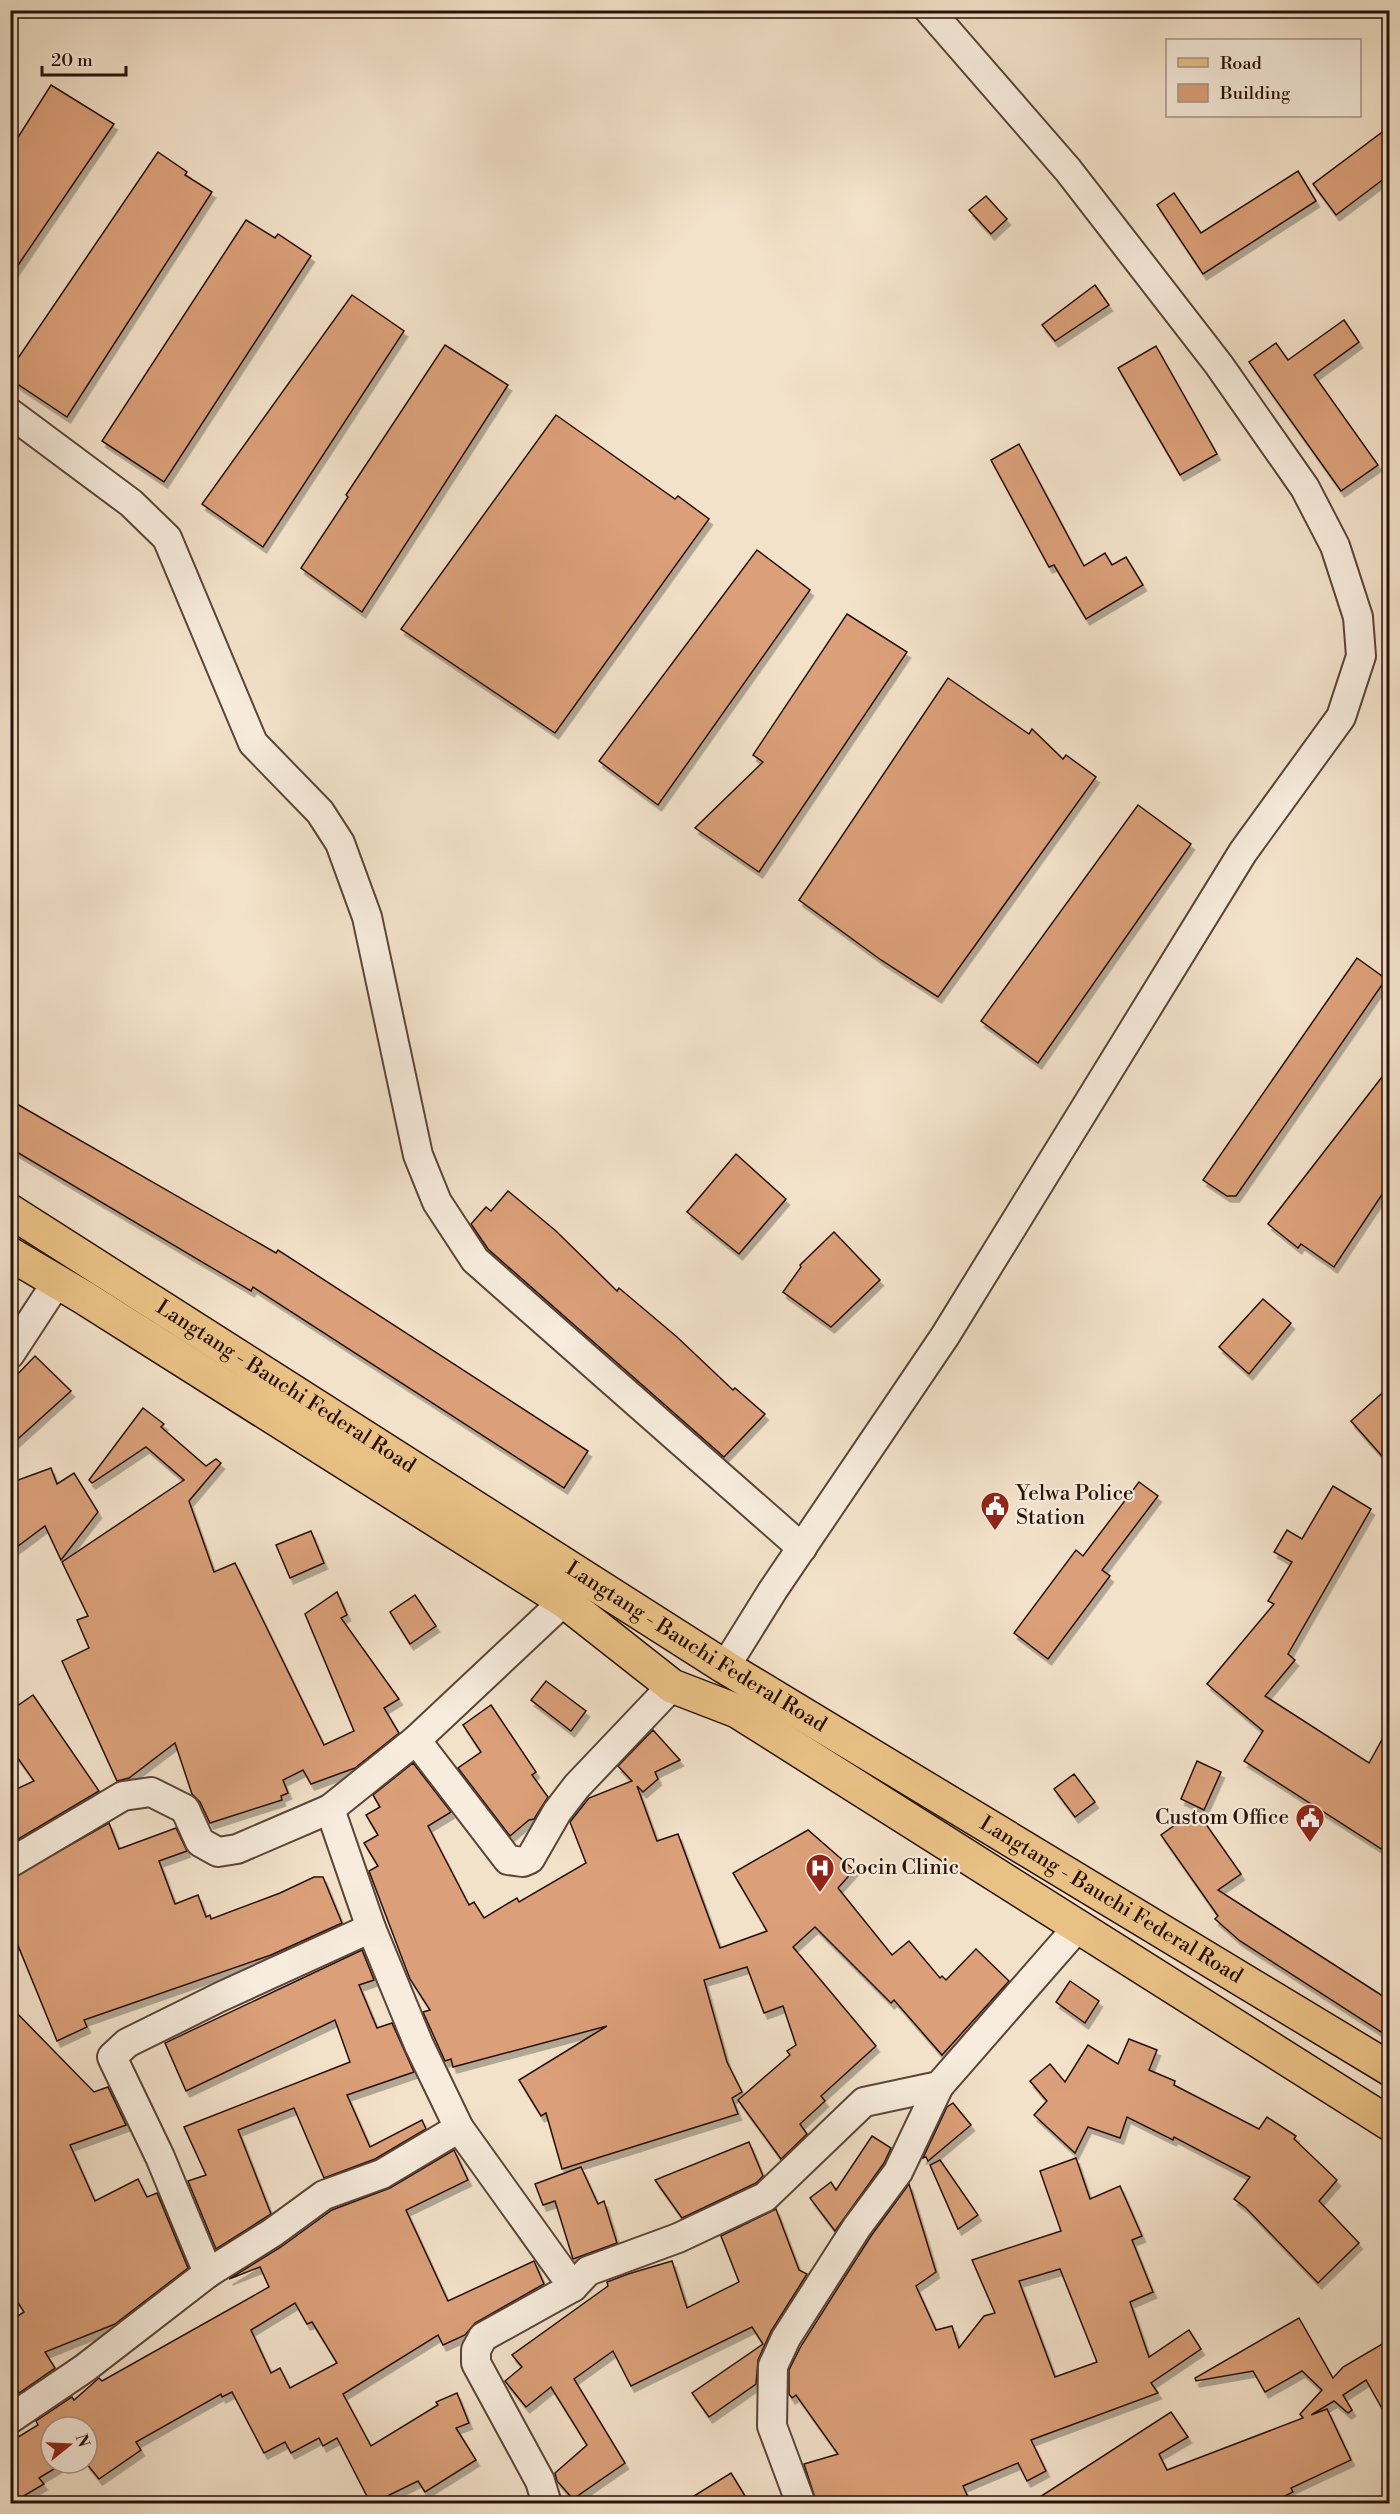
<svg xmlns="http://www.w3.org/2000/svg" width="1400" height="2514" viewBox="0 0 1400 2514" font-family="'Libre Bodoni',serif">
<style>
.building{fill:#dba079;stroke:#271108;stroke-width:1.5;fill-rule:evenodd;filter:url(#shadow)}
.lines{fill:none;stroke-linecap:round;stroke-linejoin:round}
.minor-casing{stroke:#5a4538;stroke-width:32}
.primary-casing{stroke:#271108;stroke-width:36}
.minor{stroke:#f7ecdd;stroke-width:28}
.primary{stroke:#eac185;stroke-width:33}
.labels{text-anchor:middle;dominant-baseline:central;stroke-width:4.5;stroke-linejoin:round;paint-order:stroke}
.street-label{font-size:21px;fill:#271108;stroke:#f7ecdd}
.poi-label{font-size:21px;fill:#271108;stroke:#f7ecdd;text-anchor:start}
</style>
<defs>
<filter id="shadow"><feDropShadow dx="3.5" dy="6" stdDeviation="0" flood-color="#0004"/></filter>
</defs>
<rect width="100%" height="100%" fill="#f3e2ca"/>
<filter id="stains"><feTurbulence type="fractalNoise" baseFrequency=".00333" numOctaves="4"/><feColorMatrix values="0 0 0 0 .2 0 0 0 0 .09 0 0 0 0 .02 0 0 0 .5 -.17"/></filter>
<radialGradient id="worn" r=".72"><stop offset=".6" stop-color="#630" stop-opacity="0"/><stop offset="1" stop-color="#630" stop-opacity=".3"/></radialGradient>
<g class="building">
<polygon points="51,85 114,124 10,277 10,150"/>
<polygon points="1389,127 1389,175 1336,215 1313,184"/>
<polygon points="158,152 187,172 185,175 212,192 67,417 10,379 10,370"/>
<polygon points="1298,171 1316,201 1203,274 1157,205 1174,193 1201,233"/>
<polygon points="986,196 1007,219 991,234 969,210"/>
<polygon points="246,220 275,238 278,234 311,256 164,482 102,441"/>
<polygon points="1095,285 1109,305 1055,341 1042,325"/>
<polygon points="352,295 404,331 263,547 202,504"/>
<polygon points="1344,320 1359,342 1314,375 1378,465 1341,491 1249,362 1276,343 1288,360"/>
<polygon points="445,345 508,385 362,612 301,568 348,497 346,495"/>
<polygon points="1156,346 1217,454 1180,475 1118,368"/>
<polygon points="556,415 675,499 678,496 709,519 555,733 401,629"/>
<polygon points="1019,444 1084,566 1105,553 1112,565 1126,557 1143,585 1086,619 1054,565 1049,567 991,460"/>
<polygon points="757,550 810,590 658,805 599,761"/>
<polygon points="847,614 907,652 759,872 695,828 763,762 753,755"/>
<polygon points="948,678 1029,734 1032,729 1063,759 1066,755 1096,777 938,997 881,960 799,900"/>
<polygon points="1138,805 1191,844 1038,1063 981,1021"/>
<polygon points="1357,958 1386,979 1236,1196 1227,1196 1203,1180"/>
<polygon points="1389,1068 1389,1184 1334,1267 1301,1244 1298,1248 1268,1224"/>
<polygon points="10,1100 276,1253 278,1250 588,1451 564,1488 253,1287 251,1291 10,1148"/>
<polygon points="736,1154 786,1199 739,1254 687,1212"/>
<polygon points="508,1191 556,1231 617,1291 619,1288 677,1337 733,1390 735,1388 765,1414 724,1457 488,1249 471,1224 486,1207 491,1211"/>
<polygon points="834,1232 880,1280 831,1327 783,1292 801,1267 800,1265"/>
<polygon points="1263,1299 1291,1323 1249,1374 1219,1347"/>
<polygon points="35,1356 71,1391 10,1446 10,1382"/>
<polygon points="1389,1387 1389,1464 1351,1421"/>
<polygon points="143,1408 164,1424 161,1427 206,1466 216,1459 221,1463 189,1501 214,1572 235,1563 324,1745 354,1731 305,1614 337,1592 347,1615 341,1618 399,1699 384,1708 399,1733 355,1768 311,1784 303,1770 283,1780 288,1793 281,1796 282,1800 210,1823 200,1802 192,1794 175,1743 129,1778 117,1781 62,1661 89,1648 77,1620 88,1616 62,1562 184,1480 146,1447 92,1483 89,1480"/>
<polygon points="51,1468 57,1484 74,1473 98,1512 61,1560 45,1526 10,1552 10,1483"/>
<polygon points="1139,1482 1158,1496 1102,1570 1110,1576 1048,1659 1014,1633 1076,1550 1083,1556"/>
<polygon points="1333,1486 1371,1509 1288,1654 1295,1660 1265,1696 1369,1763 1389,1727 1389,1854 1244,1761 1263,1731 1207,1684 1274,1604 1268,1601 1292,1562 1274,1552 1287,1530 1302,1539"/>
<polygon points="311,1531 324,1563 290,1578 276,1545"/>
<polygon points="415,1595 436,1626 410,1644 390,1612"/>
<polygon points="546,1681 586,1711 571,1731 531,1700"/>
<polygon points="33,1695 99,1791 10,1844 10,1792 34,1781 10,1747 10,1711"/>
<polygon points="491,1705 536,1772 532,1775 548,1797 534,1819 529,1820 510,1836 458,1768 481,1752 463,1725"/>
<polygon points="653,1730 680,1760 655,1772 658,1779 643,1792 637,1786 657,1841 678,1834 720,1948 767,1931 733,1873 808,1830 854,1870 838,1888 892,1955 909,1941 940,1978 942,1976 946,1980 976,1949 1009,1981 942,2055 894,2000 891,2003 815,1927 793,1947 876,2046 821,2096 825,2101 800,2124 807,2134 781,2159 738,2100 790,2055 787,2051 796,2045 783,2006 764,2013 747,1967 704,1980 727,2062 742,2092 732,2098 738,2114 562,2169 546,2113 541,2116 519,2080 607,2026 453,2067 451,2059 445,2061 423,2012 430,2010 410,1979 369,1871 378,1866 364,1843 378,1835 366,1815 380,1807 373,1795 413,1763 451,1812 428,1826 469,1905 474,1902 484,1918 517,1898 519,1902 586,1863 570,1822 589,1798 632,1781 618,1766"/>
<polygon points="1197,1761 1221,1772 1204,1810 1181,1799"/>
<polygon points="1074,1774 1095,1802 1075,1817 1054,1789"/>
<polygon points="1196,1810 1241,1874 1218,1890 1389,2000 1389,2037 1240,1941 1215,1919 1218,1916 1161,1835"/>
<polygon points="109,1823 119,1849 176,1828 187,1851 159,1861 175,1904 198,1895 206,1917 210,1915 211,1919 280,1893 314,1877 323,1877 342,1923 271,1955 84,2020 87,2027 57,2041 10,1926 10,1879"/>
<polygon points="362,1950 374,1980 359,1985 377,2028 392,2023 414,2072 347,2095 370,2147 422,2120 426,2129 375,2159 324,2178 294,2108 238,2130 271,2214 216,2249 188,2181 206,2175 184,2127 350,2062 335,2020 186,2091 165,2043"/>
<polygon points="1070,1981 1099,2001 1085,2023 1056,2002"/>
<polygon points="10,2006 94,2092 108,2087 126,2125 70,2145 95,2201 138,2179 147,2197 157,2193 188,2268 115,2324 45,2352 55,2368 19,2393 10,2378 10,2321 24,2312 10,2290"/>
<polygon points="1129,2039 1157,2050 1149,2070 1175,2081 1174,2085 1259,2129 1267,2117 1296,2136 1294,2139 1337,2180 1319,2201 1359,2243 1318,2283 1246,2208 1234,2199 1250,2177 1174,2137 1173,2140 1127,2117 1120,2138 1088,2127 1075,2153 1034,2115 1047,2101 1030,2081 1050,2064 1065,2082 1088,2045 1118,2064"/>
<polygon points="953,2103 971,2125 928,2161 926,2157 923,2158 947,2107"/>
<polygon points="872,2136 891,2148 884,2163 835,2231 810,2198 831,2182 836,2190"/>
<polygon points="749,2142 763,2176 756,2183 682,2218 655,2180"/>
<path d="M454 2150 468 2180 406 2210 448 2301 534 2261 544 2284 475 2323 465 2335 443 2345 438 2335 343 2394 371 2446 438 2405 436 2402 457 2393 469 2423 456 2428 476 2460 425 2492 418 2481 371 2504 337 2438 323 2446 319 2438 291 2453 285 2442 264 2453 232 2392 222 2397 221 2394 136 2442 141 2450 99 2479 86 2463 87 2427H51V2463H64L39 2478 44 2484 10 2504V2442L38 2425 36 2421 72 2397 74 2400 99 2378 102 2381 269 2287 260 2267 229 2279 281 2247 332 2210 390 2188ZM295 2303 307 2324 312 2322 337 2363 290 2388 280 2368 271 2373 251 2330Z"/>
<path d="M1076 2158 1090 2199 1120 2186 1142 2236 1132 2240 1153 2292 1130 2302 1149 2357 1189 2330 1201 2349 1151 2383 1158 2393 1031 2440 1046 2471 1027 2481 1018 2463 963 2486 971 2504H817L804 2464 838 2454 796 2395 792 2398 789 2394V2370L801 2346 871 2236 909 2184 936 2272 916 2286 936 2330 952 2326 959 2348 984 2316 995 2313 972 2260 1061 2231 1040 2171ZM1060 2269 1097 2362 1055 2377 1019 2281Z"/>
<polygon points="940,2160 978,2215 958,2229 930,2165"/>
<polygon points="581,2167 598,2204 604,2201 617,2243 573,2259 555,2201 543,2205 535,2184"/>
<polygon points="776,2209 799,2270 807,2274 771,2331 758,2360 756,2384 709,2417 692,2393 763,2344 752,2327 631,2386 613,2351 574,2379 625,2463 573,2499 557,2481 555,2473 587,2445 551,2387 526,2407 505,2381 522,2367 512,2355 608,2286 607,2282 628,2274 672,2261 687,2308 739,2282 721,2236"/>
<polygon points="1299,2318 1333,2378 1343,2367 1389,2340 1389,2421 1366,2380 1343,2395 1352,2410 1348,2413 1334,2401 1311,2415 1327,2409 1351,2460 1291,2488 1293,2492 1269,2504 1029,2504 1171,2412 1188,2437 1159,2454 1167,2470 1303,2418 1300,2414 1322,2390 1302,2371 1265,2392 1253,2371 1196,2381 1195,2378"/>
<polygon points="731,2473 750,2504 681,2504"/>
</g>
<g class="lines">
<g class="minor-casing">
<g id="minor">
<polyline points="10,413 131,503 167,538 253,743 320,812 340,843 367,917 418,1155 437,1202 475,1260 802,1548"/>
<polyline points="10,1354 57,1282"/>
<polyline points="725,1667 773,1590 945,1336 1243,852 1341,717 1361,656 1358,617 1335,546 1305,488 1219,365 1068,170 929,10"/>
<polyline points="416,1740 508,1860 523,1862 530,1859 557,1812 577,1786 672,1686"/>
<polyline points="330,1809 371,1928 419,2045 459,2128 573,2287 588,2271 678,2238 765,2197 864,2102 939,2086 1077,1928"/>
<polyline points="10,1863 123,1796 151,1792 185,1809 200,1842 218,1852 237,1849 330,1809 416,1740 564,1601"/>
<polyline points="208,2273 160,2157 112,2057 127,2043 220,1997 371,1928"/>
<polyline points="10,2419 85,2368 208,2273 272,2233 324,2195 382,2174 459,2128"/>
<polyline points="547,2504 540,2481 476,2363 476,2350 483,2337 573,2287"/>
<polyline points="801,2504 772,2426 773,2366 786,2338 857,2227 898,2172 939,2086"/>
</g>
</g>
<g class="primary-casing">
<g id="primary">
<path id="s1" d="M10 1211 725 1667 1390 2069"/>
<polyline points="10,1254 83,1297 564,1601 672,1686 737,1711 1390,2124"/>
</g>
</g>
<use href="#minor" class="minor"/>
<use href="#primary" class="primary"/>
</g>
<defs>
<g id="civic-pin" transform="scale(1.5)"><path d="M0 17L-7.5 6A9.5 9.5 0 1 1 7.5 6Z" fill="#8f2418" stroke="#f7ecdd"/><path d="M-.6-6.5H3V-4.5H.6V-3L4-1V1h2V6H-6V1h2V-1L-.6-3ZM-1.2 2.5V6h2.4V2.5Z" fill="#fff"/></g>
<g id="hospital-pin" transform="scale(1.5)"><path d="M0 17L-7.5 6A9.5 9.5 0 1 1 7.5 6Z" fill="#8f2418" stroke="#f7ecdd"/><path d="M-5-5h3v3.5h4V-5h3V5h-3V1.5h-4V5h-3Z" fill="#fff"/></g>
</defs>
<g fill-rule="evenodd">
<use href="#civic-pin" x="995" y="1506"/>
<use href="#civic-pin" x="1310" y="1818"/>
<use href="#hospital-pin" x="820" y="1868"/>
</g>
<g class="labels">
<g class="street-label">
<text stroke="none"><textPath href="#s1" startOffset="327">Langtang - Bauchi Federal Road</textPath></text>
<text stroke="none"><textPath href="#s1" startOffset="813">Langtang - Bauchi Federal Road</textPath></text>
<text stroke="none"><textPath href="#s1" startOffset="1299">Langtang - Bauchi Federal Road</textPath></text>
</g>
<g class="poi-label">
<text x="1016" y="1494">Yelwa Police<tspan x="1016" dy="24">Station</tspan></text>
<text x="1289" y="1818" text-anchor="end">Custom Office</text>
<text x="841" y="1868">Cocin Clinic</text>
</g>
</g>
<rect width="1400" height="2514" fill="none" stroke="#f3e2ca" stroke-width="36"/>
<rect x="12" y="12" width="1376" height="2490" fill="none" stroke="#271108" stroke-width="3"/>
<rect x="18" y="18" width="1364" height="2478" fill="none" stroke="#271108" stroke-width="1.5"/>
<rect x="1166" y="39" width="195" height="78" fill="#f7ecdd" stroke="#a49488" stroke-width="1.5"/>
<rect x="1178" y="58" width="30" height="9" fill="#eac185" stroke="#a49488" stroke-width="1.5"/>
<text x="1220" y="69" font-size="18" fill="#271108">Road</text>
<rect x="1178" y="84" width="30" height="18" fill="#dba079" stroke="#a49488" stroke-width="1.5"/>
<text x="1220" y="99" font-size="18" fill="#271108">Building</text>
<g transform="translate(69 2445) rotate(72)"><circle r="28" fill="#f7ecdd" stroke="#a49488" stroke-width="1.5"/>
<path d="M0-4.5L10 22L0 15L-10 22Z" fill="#8f2418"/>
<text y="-9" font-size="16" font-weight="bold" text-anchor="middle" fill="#271108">N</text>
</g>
<path d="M42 66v9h84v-9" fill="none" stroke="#271108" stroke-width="3"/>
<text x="51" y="66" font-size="18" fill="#271108" stroke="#f7ecdd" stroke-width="4.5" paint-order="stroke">20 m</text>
<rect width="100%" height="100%" filter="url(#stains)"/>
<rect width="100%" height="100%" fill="url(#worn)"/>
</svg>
